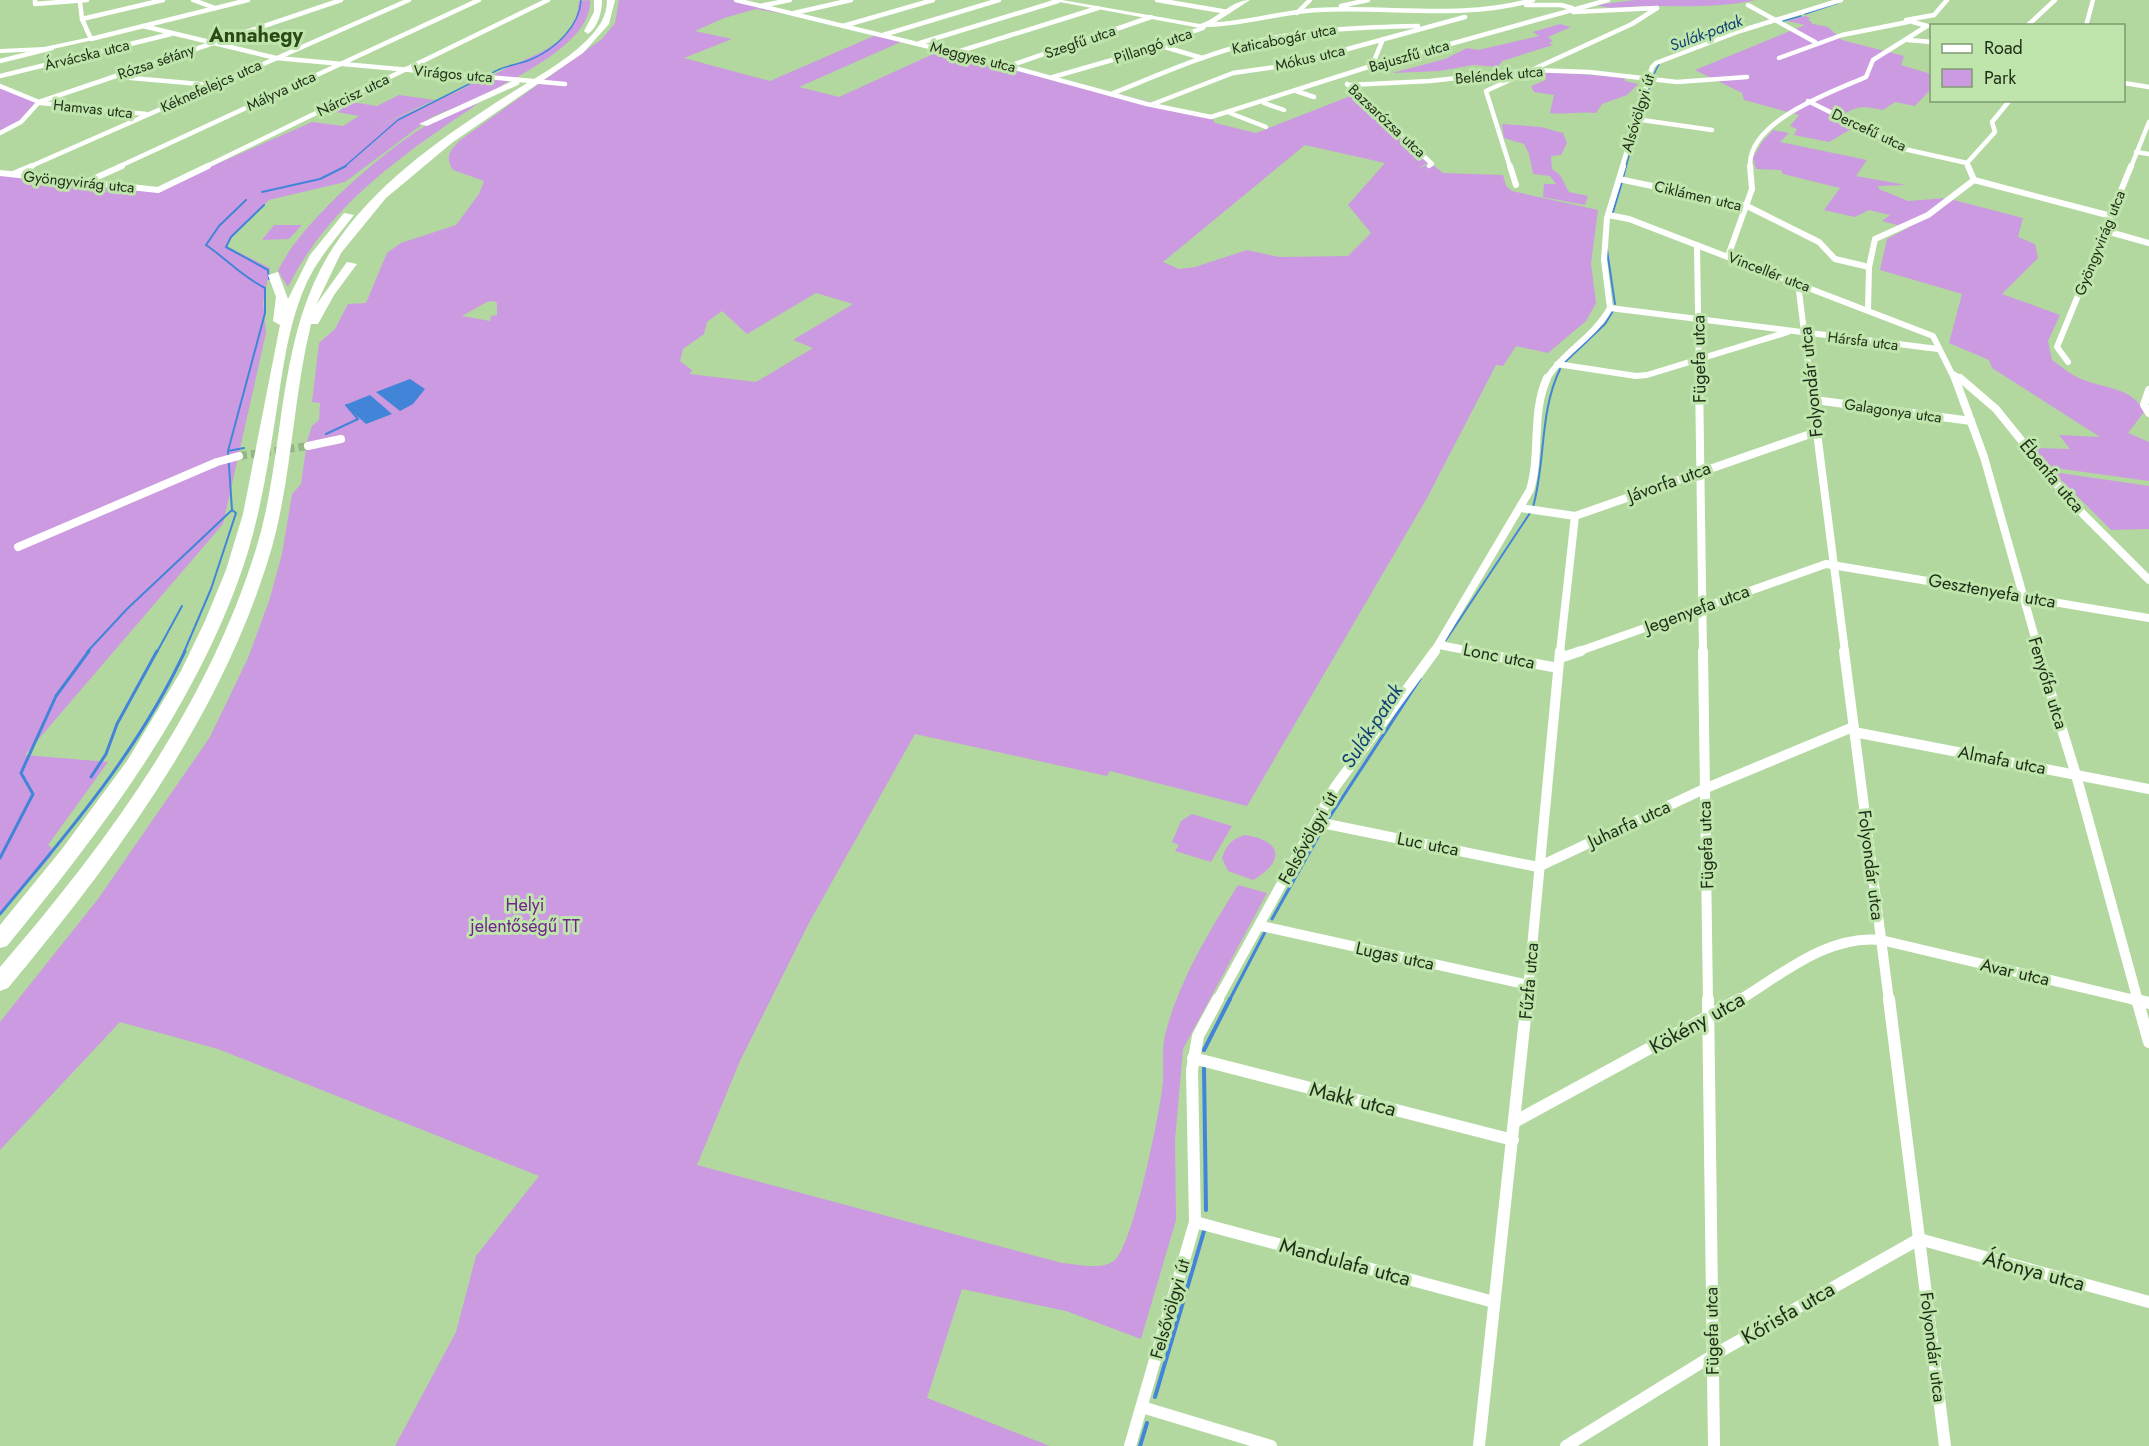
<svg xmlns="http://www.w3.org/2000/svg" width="2149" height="1446" viewBox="0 0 2149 1446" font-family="Jost,sans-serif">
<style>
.green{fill:#cb9ae1;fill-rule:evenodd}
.water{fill:#4285d8}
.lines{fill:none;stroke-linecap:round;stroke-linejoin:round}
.stream-far3{stroke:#4285d8;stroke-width:1.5}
.stream-far2{stroke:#4285d8;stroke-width:2}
.stream-far1{stroke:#4285d8;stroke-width:3}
.stream{stroke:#4285d8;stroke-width:4}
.street-tunnel{stroke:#94b684;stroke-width:8;stroke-dasharray:8 4;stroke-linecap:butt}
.street-far4{stroke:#fff;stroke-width:4.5}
.street-far3{stroke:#fff;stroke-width:6}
.street-far2{stroke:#fff;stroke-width:8}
.street-far1{stroke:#fff;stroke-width:10}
.street{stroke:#fff;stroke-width:12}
.secondary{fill:#fff;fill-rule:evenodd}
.highway{fill:#fff;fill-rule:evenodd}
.labels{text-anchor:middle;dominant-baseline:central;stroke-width:6;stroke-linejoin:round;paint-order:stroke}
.far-street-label{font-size:15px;fill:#1e2d17;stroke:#bfe5ac}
.far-water-label{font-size:16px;font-style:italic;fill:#113f75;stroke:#bfe5ac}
.street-label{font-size:18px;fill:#1e2d17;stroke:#bfe5ac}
.park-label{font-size:18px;fill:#72238f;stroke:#bfe5ac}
.far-district-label{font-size:20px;font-weight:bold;fill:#2b4a16;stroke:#bfe5ac}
.water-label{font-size:20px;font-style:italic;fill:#113f75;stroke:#bfe5ac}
.near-street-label{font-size:21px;fill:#1e2d17;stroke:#bfe5ac}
</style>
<rect width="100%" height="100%" fill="#b2d89f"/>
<g class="green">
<path d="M590 0C592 36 537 65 516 78L492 76C525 55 576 50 579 1Z"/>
<path d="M619 0H736L790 15 756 9 724 18 695 31 732 39 684 58 770 81 876 35 903 41 799 87 839 97 942 50 1211 117 1215 123 1256 133 1358 93 1394 125 1428 163 1418 168 1432 164 1443 173 1503 175 1506 186 1512 191 1598 210 1591 263 1596 303 1586 321 1548 353 1516 346 1503 366 1496 365 1427 498 1247 806 1110 771 1107 776 915 734 810 921 740 1061 697 1165 1062 1263C1077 1264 1102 1271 1115 1260 1133 1245 1161 1109 1163 1081 1164 1063 1161 1049 1166 1031 1181 977 1209 932 1238 885L1267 893 1183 1049 1175 1140 1176 1220 1141 1339 1066 1311 962 1289 927 1398 1050 1446H395L456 1332 476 1256 539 1176 218 1049 120 1022 0 1150V1022L98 899 210 737 248 658 269 601 282 554 292 494 301 484 307 441 312 426 319 420 320 403 312 402 319 343 335 329 348 304 366 303 387 253 401 243 456 225 479 194 484 181 453 170C445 157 449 152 459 141L602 39 615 23ZM1305 145 1385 163 1348 205 1371 233 1348 256 1279 257 1247 250 1195 267 1179 269 1163 262ZM816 293 853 304 793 340 813 348 756 382 690 374 692 370 680 361 683 349 704 334 707 322 722 311 747 334ZM494 301 497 303V315L491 316 490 321 462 316 487 302Z"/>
<path d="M1635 0H1756C1719 8 1680 6 1643 6 1626 7 1613 10 1596 5Z"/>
<path d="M1805 16 1811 18 1808 19 1813 24 1828 27 1842 40 1904 56 1901 65 1931 74V89L1915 106 1895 102 1883 110C1865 106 1857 105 1841 116L1858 125 1829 142 1794 135 1797 129 1790 126 1799 115 1744 100 1742 93 1695 70 1805 25 1787 21Z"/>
<polygon points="1560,24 1571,27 1548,37 1553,41 1549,43 1553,45 1502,61 1498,67 1473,65 1440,71 1392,73 1445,59 1467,48 1478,50 1539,36 1533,32"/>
<path d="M1545 72 1624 77 1625 81 1638 84 1627 95 1602 104 1596 113C1580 111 1566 115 1550 113L1554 95 1534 92 1531 86 1546 80Z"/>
<polygon points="482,78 509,81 492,92 432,117 345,182 269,200 227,242 228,247 270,268 263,302 266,333 223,524 25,755 108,762 48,845 52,848 49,854 52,855 0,915 0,173 158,190 312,122 343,126 359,116 331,111 351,102 377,106 399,95 435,100 370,129 459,91"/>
<polygon points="0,86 39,102 21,122 0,133"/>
<path d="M479 103C405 153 329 204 288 287L278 271C299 224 387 147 432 122 446 113 464 109 479 103Z"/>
<polygon points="1502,124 1541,127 1563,133 1567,143 1561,155 1551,156 1552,169 1560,175 1569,192 1588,196 1585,205 1543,197 1544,184 1556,184 1550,176 1533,174 1529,154 1524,144 1504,138"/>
<path d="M1773 130 1789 133 1780 142 1867 160 1856 176 1906 185 1878 186 1879 189 1908 201 1946 198 2023 218 2018 237 2035 244 2038 258 2002 294 2060 315 2048 341 2052 360C2062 367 2072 376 2084 380 2107 389 2134 388 2144 412L2128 433 2149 442V481L2048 467 2035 448 2070 449 2059 435 2100 437 1992 368 1989 360 1949 343 1962 294 1880 270 1887 239 1908 228 1882 221 1890 215 1869 210 1855 217 1824 210 1840 188 1783 174 1781 170 1756 169 1753 158 1762 142Z"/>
<polygon points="274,225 302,225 289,239 262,240"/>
<polygon points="2053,472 2149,486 2149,529 2111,530"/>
<polygon points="1192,814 1232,826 1211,862 1175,851 1179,845 1172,842 1181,821"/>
<path d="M1245 835C1283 841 1285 861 1253 880L1228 871 1222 858C1226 845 1232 839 1245 835Z"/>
</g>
<g class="water">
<polygon points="410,379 425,389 413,404 400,411 376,392"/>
<polygon points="370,395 392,414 366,424 345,405"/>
</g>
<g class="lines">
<g class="stream-far3">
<polyline points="1805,14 1838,3"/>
<polyline points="1783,21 1801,16"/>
<path d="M492 73C504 65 519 65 532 59 555 49 580 26 581 0"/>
<polyline points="1652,78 1659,64"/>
<polyline points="1640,118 1652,80"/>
<polyline points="344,167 398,120 477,80"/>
<polyline points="1626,167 1639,120"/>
</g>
<g class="stream-far2">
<polyline points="1623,178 1626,166"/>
<polyline points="262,192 320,179 346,166"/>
<polyline points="264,205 231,237 226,247 268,270 269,279"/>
<polyline points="1613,212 1622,182"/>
<polyline points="1607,250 1615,304"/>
<polyline points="1565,362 1605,324 1613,311"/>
<polyline points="326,434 358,419 346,405"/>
<path d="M228 451 265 313V288C241 276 228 260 206 245L219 226 246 200"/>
<path d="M1533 507C1546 461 1539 413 1560 369"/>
<polyline points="1446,640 1530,513"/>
<polyline points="87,652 127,609 232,510"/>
<polyline points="157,652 182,606"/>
<polyline points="184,652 211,589 236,513 232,510 228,451 244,448"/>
</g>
<g class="stream-far1">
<polyline points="91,777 106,754 117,724 157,651"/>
<polyline points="1329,818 1420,679"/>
<polyline points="0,858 33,794 21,773 56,696 89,651"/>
<path d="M0 914C70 831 139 750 185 651"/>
<polyline points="1272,919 1322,830"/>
<polyline points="1229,1001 1265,932"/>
</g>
<g class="stream">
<polyline points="1204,1050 1230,999"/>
<polyline points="1204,1068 1206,1210"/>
<polyline points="1155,1397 1204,1231"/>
<polyline points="1140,1446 1147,1423"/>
</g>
<polyline class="street-tunnel" points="239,456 308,446"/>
<g class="street-far4">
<polyline points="35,0 35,4 87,0"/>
<polyline points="193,0 215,8"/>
<polyline points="736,0 1004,65 1147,104 1211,117 1368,67 1608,0"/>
<polyline points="1157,0 1228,12"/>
<polyline points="80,2 82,19 91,39 248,0"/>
<polyline points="1526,5 1561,5 1572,8"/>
<polyline points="1748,5 1815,42"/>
<polyline points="760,6 790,0"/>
<polyline points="1341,6 1368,0"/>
<polyline points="1573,12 1657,8"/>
<polyline points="794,13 851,0"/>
<polyline points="1297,13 1310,0"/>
<polyline points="82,19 163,0"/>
<polyline points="143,26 276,58 565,84"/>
<polyline points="843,26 933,0"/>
<polyline points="1927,26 1906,20 1934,15 1947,0"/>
<polyline points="2027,26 2055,0"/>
<polyline points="2086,26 2093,0"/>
<polyline points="883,35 999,0"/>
<polyline points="1908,40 1932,42"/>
<polyline points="920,43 1058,1"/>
<polyline points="1158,45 1202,58"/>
<polyline points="957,52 1098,8"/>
<polyline points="1779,58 1842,35 1908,22"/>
<polyline points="0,61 52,48"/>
<polyline points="1009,66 1151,17"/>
<polyline points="1368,67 1374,61 1383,39"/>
<polyline points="0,76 171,34"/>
<polyline points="120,77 211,85"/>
<path d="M1053 77 1119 58 1203 28 1204 25C1243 25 1279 12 1318 10 1391 6 1461 20 1533 0"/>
<polyline points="2124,83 2149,87"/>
<polyline points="1347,84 1432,164 1429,166"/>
<polyline points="1349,85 1430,81 1530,70 1589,72 1677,82 1747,77"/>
<polyline points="0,86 39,102 21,122 0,133"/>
<polyline points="1296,91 1314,97"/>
<path d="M1111 94C1161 74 1210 52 1263 40 1314 29 1366 27 1418 26"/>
<polyline points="1808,101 1904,149 1967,163"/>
<polyline points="39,102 341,0"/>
<polyline points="41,103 146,114"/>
<polyline points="1264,103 1284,110"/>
<polyline points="1153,104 1233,73 1289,65 1465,17"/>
<polyline points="1230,113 1266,127"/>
<polyline points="1635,119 1712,130"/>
<polyline points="2136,152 2149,154"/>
<polyline points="1967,163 1995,132 1992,122 2010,100"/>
<polyline points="1967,163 1969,167"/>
<polyline points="29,167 409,0"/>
<polyline points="118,167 479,0"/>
<polyline points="205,167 548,0"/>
<polyline points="1510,167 1486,91 1632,24 1657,8"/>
<polyline points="1622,167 1652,67 1656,63 1740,31 1841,0"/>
<path d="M1750 167C1747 121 1832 92 1866 77L1873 60 1927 26"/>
<polyline points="2131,167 2149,122"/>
</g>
<g class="street-far3">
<polyline points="1510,166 1516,185"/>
<polyline points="0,173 158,190 208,166"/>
<polyline points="13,174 32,166"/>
<polyline points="1619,179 1747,206 1819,242 1835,259 1869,267"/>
<polyline points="1974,180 2111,216"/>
<polyline points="84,183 122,166"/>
<polyline points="1608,215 1629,219 1933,336 1955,380"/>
<polyline points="2106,231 2149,243"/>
<polyline points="1697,245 1699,380"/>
<polyline points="1728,256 1752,189 1750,166"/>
<polyline points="1798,283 1810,380"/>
<polyline points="1610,308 1938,349"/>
<polyline points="1868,310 1869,267 1875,239 1928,215 1974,180 1968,166"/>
<polyline points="2068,362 2057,347 2131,166"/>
<polyline points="1557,364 1636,376 1647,375 1788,332"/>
<polyline points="1953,374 1963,380"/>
<path d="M1546 380C1563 352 1594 337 1610 308L1604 260 1607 218 1623 166"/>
</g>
<g class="street-far2">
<polyline points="1699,378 1703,652"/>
<polyline points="1810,378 1845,652"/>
<polyline points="1955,378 1984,457 2039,652"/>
<polyline points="1960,378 1996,409 2072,503 2149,580"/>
<polyline points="2149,390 2144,405 2149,413"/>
<polyline points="1815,400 1971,421"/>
<polyline points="308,446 341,439"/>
<polyline points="1521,508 1575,516 1816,432"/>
<polyline points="18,547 217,462 239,456"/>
<polyline points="1439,645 1476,652"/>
<path d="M1434 652 1530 490C1541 454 1531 413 1547 378"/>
<polyline points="1560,652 1575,516"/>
<polyline points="1577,652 1826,564 2149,618"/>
</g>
<g class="street-far1">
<polyline points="1468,651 1558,668"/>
<polyline points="1703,651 1708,1001"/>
<polyline points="1844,651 1889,1001"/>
<polyline points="2038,651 2076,775 2138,1001"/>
<polyline points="1560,658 1581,651"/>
<polyline points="1854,732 2149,789"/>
<polyline points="1317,822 1538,867 1704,789 1853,727"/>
<polyline points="1261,926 1529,985"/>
<polyline points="1217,1001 1335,787 1435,651"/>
<polyline points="1527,1001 1560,651"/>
<path d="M1738 1001C1781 975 1828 934 1881 940L2139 1001"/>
</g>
<g class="street">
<polyline points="1708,999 1714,1446"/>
<polyline points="1889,999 1945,1446"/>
<polyline points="2133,999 2149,1003"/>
<polyline points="2137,999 2149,1042"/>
<polyline points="1193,1058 1513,1140"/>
<polyline points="1516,1121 1740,999"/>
<polyline points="1195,1222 1494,1302"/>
<polyline points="1142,1407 1271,1446"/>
<polyline points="1130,1446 1195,1222 1192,1070 1198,1036 1218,999"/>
<polyline points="1479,1446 1527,999"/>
<polyline points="1566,1446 1712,1356 1919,1239 2149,1302"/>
</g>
<g class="secondary">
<path d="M1049 0H1062L1200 24C1217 19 1232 0 1250 0L1213 24 1200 28Z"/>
<polygon points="91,37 93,40 44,51 0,53 0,49 44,47"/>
</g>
<g class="highway">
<path d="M594 0H602C602 12 598 27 588 34L584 31 594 12Z"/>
<path d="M607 0H615L609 24 583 53 453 142 386 198 341 253 316 305 347 262 357 264 334 295 318 324H311C293 398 292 475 272 547 224 713 117 857 8 988L0 991V967C107 843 207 707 256 549 288 445 274 327 341 236 384 177 447 134 508 95 534 78 564 63 586 41 598 29 607 17 607 0Z"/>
<polygon points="515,80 520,83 518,85 427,126 419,124"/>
<path d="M344 213 354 215C337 237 319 257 307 282 290 319 284 361 278 401 269 458 261 515 242 570 193 711 101 831 7 946L0 948V925L62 849 127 761 181 671 205 621 226 570 243 514 280 325 273 321 276 297 268 275 278 272 288 299 310 255Z"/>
</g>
</g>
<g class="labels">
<g class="far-street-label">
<text transform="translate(1284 39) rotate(-11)">Katicabogár utca</text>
<text transform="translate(1080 42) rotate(-19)">Szegfű utca</text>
<text transform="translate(1153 46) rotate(-19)">Pillangó utca</text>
<text transform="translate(87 55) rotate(-14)">Árvácska utca</text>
<text transform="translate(1409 56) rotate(-16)">Bajuszfű utca</text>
<text transform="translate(973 57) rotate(14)">Meggyes utca</text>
<text transform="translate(1310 58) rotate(-13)">Mókus utca</text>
<text transform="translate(156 62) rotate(-19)">Rózsa sétány</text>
<text transform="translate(453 74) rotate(5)">Virágos utca</text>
<text transform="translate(1499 75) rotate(-5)">Beléndek utca</text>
<text transform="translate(211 86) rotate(-24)">Kéknefelejcs utca</text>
<text transform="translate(281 91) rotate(-25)">Mályva utca</text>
<text transform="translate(353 95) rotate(-26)">Nárcisz utca</text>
<text transform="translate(93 109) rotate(6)">Hamvas utca</text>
<text transform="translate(1638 113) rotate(-73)">Alsóvölgyi út</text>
<text transform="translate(1387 121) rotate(43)">Bazsarózsa utca</text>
<text transform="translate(1869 130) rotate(25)">Dercefű utca</text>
<text transform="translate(79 182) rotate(6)">Gyöngyvirág utca</text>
<text transform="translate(1698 196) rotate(13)">Ciklámen utca</text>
<text transform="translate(2100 243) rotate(-68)">Gyöngyvirág utca</text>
<text transform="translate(1769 272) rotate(21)">Vincellér utca</text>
<text transform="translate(1863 341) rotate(7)">Hársfa utca</text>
<text transform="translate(1893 411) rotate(8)">Galagonya utca</text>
</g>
<g class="far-water-label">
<text transform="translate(1706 33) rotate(-20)">Sulák-patak</text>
</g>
<g class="street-label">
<text transform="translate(1699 359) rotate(-91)">Fügefa utca</text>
<text transform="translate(1811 382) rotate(-96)">Folyondár utca</text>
<text transform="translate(2052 476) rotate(50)">Ébenfa utca</text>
<text transform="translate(1669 482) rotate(-20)">Jávorfa utca</text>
<text transform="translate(1992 591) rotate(10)">Gesztenyefa utca</text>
<text transform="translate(1697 609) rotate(-20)">Jegenyefa utca</text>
<text transform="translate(1499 656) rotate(11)">Lonc utca</text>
<text transform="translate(2048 683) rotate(73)">Fenyőfa utca</text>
<text transform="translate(2002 760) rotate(11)">Almafa utca</text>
<text transform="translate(1629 824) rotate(-25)">Juharfa utca</text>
<text transform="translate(1308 838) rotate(-61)">Felsővölgyi út</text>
<text transform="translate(1428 844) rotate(11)">Luc utca</text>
<text transform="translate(1706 845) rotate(-92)">Fügefa utca</text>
<text transform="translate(1871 865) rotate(83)">Folyondár utca</text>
<text transform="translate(1395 956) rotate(12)">Lugas utca</text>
<text transform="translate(2015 972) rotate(13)">Avar utca</text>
<text transform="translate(1529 981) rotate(-85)">Fűzfa utca</text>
<text transform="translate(1170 1309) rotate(-74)">Felsővölgyi út</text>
<text transform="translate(1712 1331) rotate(-91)">Fügefa utca</text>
<text transform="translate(1933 1347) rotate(83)">Folyondár utca</text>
</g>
<g class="park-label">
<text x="525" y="905">Helyi<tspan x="525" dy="21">jelentőségű TT</tspan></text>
</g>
<g class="far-district-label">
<text x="256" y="35">Annahegy</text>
</g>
<g class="water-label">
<text transform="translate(1372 726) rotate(-57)">Sulák-patak</text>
</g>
<g class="near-street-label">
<text transform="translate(1697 1023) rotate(-29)">Kökény utca</text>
<text transform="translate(1353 1099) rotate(14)">Makk utca</text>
<text transform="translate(1345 1262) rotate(15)">Mandulafa utca</text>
<text transform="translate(2034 1271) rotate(15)">Áfonya utca</text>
<text transform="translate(1788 1313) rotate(-30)">Kőrisfa utca</text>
</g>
</g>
<rect x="1930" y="24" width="195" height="78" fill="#bfe5ac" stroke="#7f9b70" stroke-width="1.5"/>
<rect x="1942" y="44" width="30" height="9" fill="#ffffff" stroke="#7f9b70" stroke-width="1.5"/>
<text x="1984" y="54" font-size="18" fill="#1e2d17">Road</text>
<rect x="1942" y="69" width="30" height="18" fill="#cb9ae1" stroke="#7f9b70" stroke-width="1.5"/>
<text x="1984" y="84" font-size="18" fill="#1e2d17">Park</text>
</svg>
